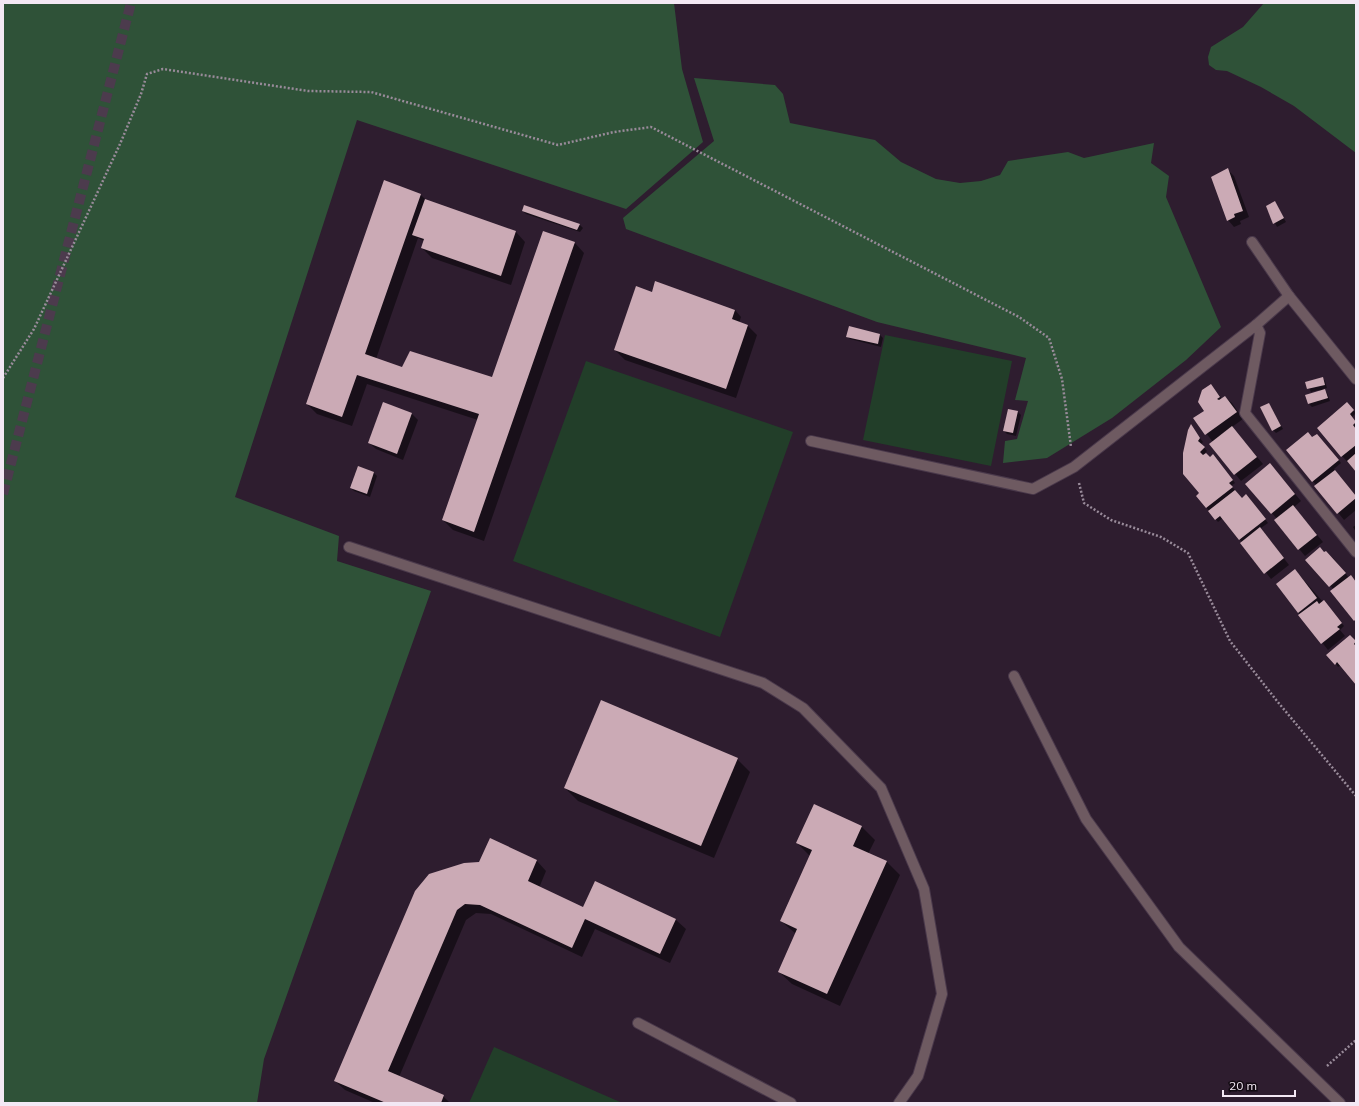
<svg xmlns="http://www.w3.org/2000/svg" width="1359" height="1106" viewBox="0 0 1359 1106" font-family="Mulish,sans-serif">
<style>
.green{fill:#223e29}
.forest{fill:#2f5238}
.shadow{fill:#0007}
.building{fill:#cbaab5}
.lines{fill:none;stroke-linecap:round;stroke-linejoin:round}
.minor-tunnel{stroke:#4c3b4d;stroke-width:10;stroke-dasharray:10 5;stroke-linecap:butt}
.minor-casing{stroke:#4a394b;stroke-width:12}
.path{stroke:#998b9a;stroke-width:2.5;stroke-dasharray:2 2;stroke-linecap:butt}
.minor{stroke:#6e5a61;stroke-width:10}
</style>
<rect width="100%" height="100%" fill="#2e1d2f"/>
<g class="green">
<polygon points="885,335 1012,361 991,466 863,440"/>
<polygon points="586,361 793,432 720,637 513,561"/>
<polygon points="494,1047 620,1102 620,1103 469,1103"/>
</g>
<g class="forest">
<polygon points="3,3 674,3 682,69 703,142 626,209 357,120 235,497 339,536 337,561 431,591 264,1059 257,1103 3,1103"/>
<polygon points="1264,3 1356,3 1356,153 1294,106 1261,87 1227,71 1216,70 1209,65 1208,57 1211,47 1243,27"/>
<polygon points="694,78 775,85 783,94 790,123 875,140 901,162 936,179 960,183 981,181 1000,175 1008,161 1068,152 1084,158 1154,143 1151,163 1169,176 1166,197 1221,327 1186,360 1112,418 1047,458 1003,463 1005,441 1017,439 1028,401 1015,400 1026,358 877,322 626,229 623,218 714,141"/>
</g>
<g class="shadow">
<polygon points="1228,170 1234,176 1249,217 1240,221 1241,224 1234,227 1228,220"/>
<polygon points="420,194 427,201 516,232 525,242 511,285 432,258 422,248 424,241 418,238 376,359 403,368 492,379 575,243 584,253 484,541 453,530 443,520 478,420 367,384 352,426 317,414 307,404"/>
<polygon points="1275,203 1286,222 1277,227 1267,207"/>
<polygon points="525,206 580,225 583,228 580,232 526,214 523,211"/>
<polygon points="653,293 735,310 741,317 739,323 748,326 757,335 736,398 625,360 615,350"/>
<polygon points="849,327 880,335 883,338 881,347 850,339 847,336"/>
<polygon points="1322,378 1325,381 1327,388 1323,389 1327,393 1330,401 1312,407 1309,404 1320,392 1319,390 1311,392 1306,382"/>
<polygon points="1211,385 1222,399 1225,397 1232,403 1243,419 1232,427 1263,464 1241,481 1211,444 1213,442 1195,419 1206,411"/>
<polygon points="384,404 412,414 418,420 403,460 376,449 369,443"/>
<polygon points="1269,405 1283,429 1276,433 1273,430"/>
<polygon points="1350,406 1356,413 1352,417 1356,422 1356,471 1342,456"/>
<polygon points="1008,410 1018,412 1021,415 1016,436 1007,434 1004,431"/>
<polygon points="1193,429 1203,442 1201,444 1207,451 1205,453 1210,458 1216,458 1235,483 1231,486 1235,490 1242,499 1249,498 1268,523 1261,528 1289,565 1271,579 1223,518 1218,522 1197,496 1200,494"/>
<polygon points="1313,438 1320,438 1341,463 1334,469 1356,496 1356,510 1344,520 1292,455"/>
<polygon points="358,468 374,473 377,476 370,497 354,491 351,488"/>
<polygon points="1276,471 1301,501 1294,507 1323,542 1305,556 1275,520 1277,519 1247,484"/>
<polygon points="1356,525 1356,532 1353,527"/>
<polygon points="1324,553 1333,558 1349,578 1351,576 1356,582 1356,621 1332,591 1334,590 1307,560"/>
<polygon points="1295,570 1344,626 1340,630 1345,636 1328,650 1298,612"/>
<polygon points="1350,636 1356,642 1356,684 1341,665 1338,667 1336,664"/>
<polygon points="737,759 750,772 714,858 578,801 565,788"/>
<polygon points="814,805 862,827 875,840 868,854 887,862 900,875 840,1006 792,984 779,972 796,934 781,921 810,856 797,843"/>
<polygon points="491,840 537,861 546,871 539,888 583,908 595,882 676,920 686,929 670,963 595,929 582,957 491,914 476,913 466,920 399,1077 443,1096 450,1103 375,1103 345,1090 335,1081 480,863"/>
</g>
<g class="building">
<polygon points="1228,168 1243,211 1234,214 1235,217 1227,221 1211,177"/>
<polygon points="384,180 421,194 365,354 402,367 410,351 492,377 543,231 575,242 474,532 442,520 479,414 357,375 342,417 306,404"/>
<polygon points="425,199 516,231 501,276 421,248 424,239 412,235"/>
<polygon points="1275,201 1284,218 1273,224 1266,206"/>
<polygon points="524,205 556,216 580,224 577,230 522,211"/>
<polygon points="655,281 735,310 732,319 748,325 726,389 614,350 636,286 652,292"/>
<polygon points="849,326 880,334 878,344 846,337"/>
<polygon points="1323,377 1325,385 1307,389 1305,382"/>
<polygon points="1211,384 1220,397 1217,399 1219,400 1225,396 1237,412 1205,435 1193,418 1204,411 1198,402 1202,390"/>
<polygon points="1325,389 1328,398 1308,404 1305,395"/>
<polygon points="383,402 412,413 397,454 368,443"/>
<polygon points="1347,402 1354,410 1350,414 1356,422 1353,425 1356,429 1356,445 1341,457 1317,428"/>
<polygon points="1269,403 1281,426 1272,431 1260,407"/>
<polygon points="1008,409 1018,411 1013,433 1003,431"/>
<polygon points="1191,424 1200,438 1198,441 1205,447 1200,452 1203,455 1206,453 1210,457 1213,454 1233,480 1229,483 1233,487 1206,508 1196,496 1199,493 1183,474 1183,453 1188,430"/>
<polygon points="1232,426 1257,457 1234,475 1209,444"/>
<polygon points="1308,432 1312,437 1317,434 1339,460 1312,482 1286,450"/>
<polygon points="1356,453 1356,472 1347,461"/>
<polygon points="1270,463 1295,494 1271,514 1245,484"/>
<polygon points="358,466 374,472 367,494 350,488"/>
<polygon points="1335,470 1356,496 1356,498 1337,514 1314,486"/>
<polygon points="1235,490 1242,498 1246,494 1266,519 1239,540 1220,516 1215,520 1208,511"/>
<polygon points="1293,505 1317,535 1298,550 1274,520"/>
<polygon points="1260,527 1284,558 1264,574 1240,543"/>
<polygon points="1320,547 1324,552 1326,551 1346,573 1329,587 1305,560"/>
<polygon points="1295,569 1317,598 1298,613 1276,584"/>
<polygon points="1351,575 1356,582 1356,619 1354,621 1330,591"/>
<polygon points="1324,600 1342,623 1337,627 1340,629 1321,644 1298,615 1317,601 1319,604"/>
<polygon points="1350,635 1356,641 1354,644 1356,646 1356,685 1337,662 1335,665 1326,655"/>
<polygon points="601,700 738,758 701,846 564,788"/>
<polygon points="814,804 862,826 853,846 887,861 827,994 778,972 797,929 780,921 812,850 796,843"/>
<polygon points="490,838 537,860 528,881 583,907 595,881 676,919 660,954 585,919 572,948 480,905 465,904 457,910 388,1071 444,1095 441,1103 386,1103 334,1081 415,891 429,874 464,863 479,862"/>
</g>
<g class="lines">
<polyline class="minor-tunnel" points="3,494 131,3"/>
<g class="minor-casing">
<g id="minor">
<polyline points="1252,242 1289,296"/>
<polyline points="1356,379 1289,296 1256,325 1260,333 1245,413 1356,552"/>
<polyline points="811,441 1033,489 1074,467 1256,325"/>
<polyline points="349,547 763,683 803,708 881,788 924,889 942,994 918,1076 899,1103"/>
<polyline points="1014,676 1086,819 1179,947 1340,1103"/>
<polyline points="638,1023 791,1103"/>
</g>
</g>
<g class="path">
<polyline points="3,378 34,329 120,144 141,94 147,74 163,69 308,91 371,92 558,145 614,132 651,127 1019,317 1049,338 1062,379 1071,447"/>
<polyline points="1079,483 1084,503 1111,520 1161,537 1188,553 1230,641 1277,701 1356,796"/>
<polyline points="1327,1066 1356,1040"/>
</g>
<use href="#minor" class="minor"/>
</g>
<rect width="1359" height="1106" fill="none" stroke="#f3e8f4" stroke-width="8"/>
<path d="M1223 1090v6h72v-6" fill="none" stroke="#f3e8f4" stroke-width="2"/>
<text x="1229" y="1090" font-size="12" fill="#f3e8f4" stroke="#120a12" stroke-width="3" paint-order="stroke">20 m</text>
</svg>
